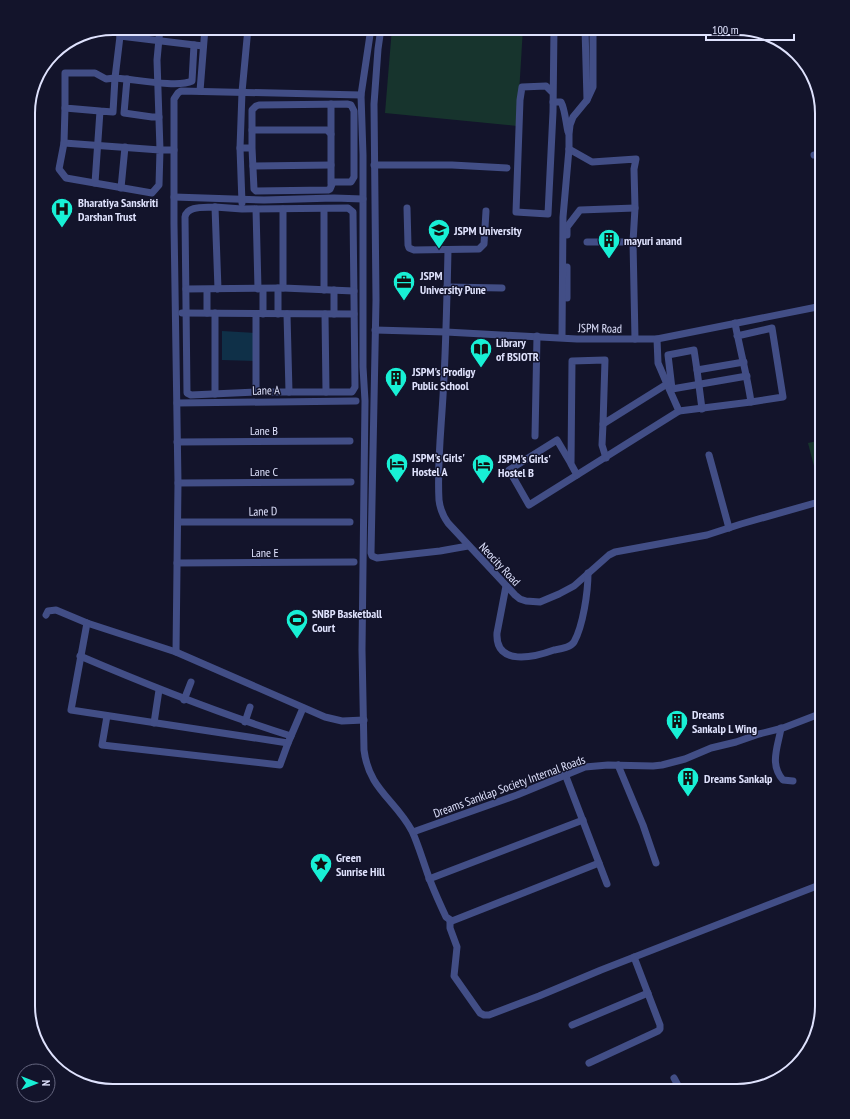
<svg xmlns="http://www.w3.org/2000/svg" width="850" height="1119" viewBox="0 0 850 1119" font-family="'PT Sans Narrow',sans-serif">
<style>
.green{fill:#17342d}
.water{fill:#0f3048}
.lines{fill:none;stroke-linecap:round;stroke-linejoin:round}
.street{stroke:#424e86;stroke-width:7}
.labels{text-anchor:middle;dominant-baseline:central;stroke-width:3;stroke-linejoin:round;paint-order:stroke}
.poi-label{font-size:12px;font-weight:bold;fill:#dfe2fd;stroke:#13142b;text-anchor:start}
.street-label{font-size:12px;fill:#dfe2fd;stroke:#13142b}
.rim{fill:none;stroke:#dfe2fd;stroke-width:2}
</style>
<rect width="100%" height="100%" fill="#13142b"/>
<g class="green">
<polygon points="392,28 523,28 517,126 385,113"/>
<polygon points="822,440 822,464 814,466 808,443"/>
</g>
<polygon class="water" points="222,331 256,333 256,361 222,360"/>
<g class="lines">
<g class="street">
<path d="M121 28 115 78C133 79 178 88 192 81L194 45"/>
<polyline points="160,28 157,60 160,150 159,185 152,193 66,178 59,169 64,143 160,150 174,150"/>
<path d="M371 28 361 95 363 155V367L365 401 362 650 364 750C369 790 395 799 412 831 418 844 422 858 427 872 432 887 439 902 446 917L452 921 599 863"/>
<polyline points="381,28 378,49 374,104 376,300 371,553 372,556 377,558 440,551 468,546"/>
<polyline points="120,36 203,46"/>
<polyline points="127,79 124,113 152,117 159,117"/>
<polyline points="200,91 205,28"/>
<polyline points="553,93 546,86 522,87 520,100 516,212 548,214 553,112 554,28"/>
<polyline points="587,100 593,87 593,35 590,28"/>
<path d="M553 102H561C565 109 566 124 568 132"/>
<polyline points="331,104 331,134"/>
<polyline points="252,130 327,130 331,134 331,184"/>
<polyline points="64,143 65,108"/>
<polyline points="240,148 252,148 252,110 256,106 259,105 347,104 351,105 354,111 354,177 351,182 333,182 330,189 328,190 256,191 254,189 252,148"/>
<polyline points="569,149 592,162 636,159 634,169 635,208 633,242 635,339"/>
<polyline points="814,155 822,154"/>
<polyline points="374,165 452,165 507,168"/>
<polyline points="253,166 331,165"/>
<polyline points="95,183 100,111 65,108 65,73 95,73 106,79 115,78 113,112 100,111"/>
<polyline points="121,188 125,147"/>
<polyline points="174,197 264,200 334,198 363,199"/>
<polyline points="242,203 240,148 242,92 248,28"/>
<path d="M215 207 242 209 348 208 353 212 355 387 352 392H256L191 395 187 393 185 217C187 205 206 208 215 207Z"/>
<polyline points="215,207 218,289"/>
<polyline points="407,208 408,245 409,248 414,250 479,249 484,244 486,211"/>
<polyline points="256,209 258,289"/>
<polyline points="283,209 283,288 354,291"/>
<polyline points="324,209 324,290"/>
<polyline points="567,235 567,227 580,210 635,208"/>
<polyline points="587,242 633,242"/>
<path d="M448 250C447 299 446 348 443 396 441 431 437 466 439 500 440 509 443 516 448 523L515 595 520 599 526 601 540 602 559 594 574 586 609 555 615 552 707 535 741 524 822 501"/>
<polyline points="447,287 502,288"/>
<polyline points="278,288 278,314"/>
<polyline points="186,289 283,288"/>
<polyline points="263,289 263,314"/>
<polyline points="334,290 334,314"/>
<polyline points="567,298 567,267"/>
<polyline points="182,313 354,314"/>
<polyline points="207,313 207,290"/>
<polyline points="215,313 215,394"/>
<polyline points="256,314 256,392"/>
<polyline points="287,314 289,392"/>
<polyline points="325,314 326,392"/>
<path d="M735 323C740 350 747 375 751 402L783 397 772 328 737 336"/>
<polyline points="375,330 446,332 577,339 657,339 822,306"/>
<polyline points="562,337 563,217 569,149 569,134 570,125 573,117 587,100 585,28"/>
<polyline points="697,370 694,350 668,355 672,389 747,376"/>
<polyline points="177,403 356,401"/>
<polyline points="702,409 697,370 744,362"/>
<polyline points="679,411 751,402"/>
<polyline points="603,424 602,445 606,458"/>
<polyline points="535,436 537,336"/>
<polyline points="177,442 350,441"/>
<polyline points="709,455 729,528"/>
<polyline points="570,462 557,440 509,470 529,505 679,411 667,384"/>
<polyline points="577,475 571,464 572,361 605,360 603,424 667,384 658,363 657,339"/>
<polyline points="178,483 351,482"/>
<polyline points="178,522 350,522"/>
<polyline points="177,563 354,562"/>
<path d="M506 586 497 633C495 667 535 657 554 650 560 649 570 648 574 642 583 626 588 592 588 573"/>
<polyline points="46,615 48,611 56,610 87,623 176,652 325,717 342,721 364,720"/>
<polyline points="87,623 71,710 288,743"/>
<polyline points="176,652 178,483 174,224 174,99 178,93 181,91 361,95"/>
<path d="M80 656C150 686 218 713 291 736"/>
<polyline points="184,700 191,682"/>
<polyline points="107,716 102,745 280,765 288,743 303,708"/>
<polyline points="245,722 250,707"/>
<polyline points="154,723 159,690"/>
<path d="M781 728C778 747 769 764 783 780L793 781"/>
<polyline points="618,765 643,825 656,863"/>
<polyline points="565,774 607,884"/>
<polyline points="413,832 517,795 585,767 608,765 653,766 662,765 685,759 711,748 736,742 759,734 783,728 822,713"/>
<polyline points="429,879 583,820"/>
<polyline points="450,921 450,928 457,947 454,976 480,1013 484,1015 489,1015 539,996 601,970 822,884"/>
<polyline points="572,1025 648,993"/>
<polyline points="589,1063 658,1031 660,1029 660,1025 634,957"/>
<polyline points="674,1078 681,1091"/>
</g>
</g>
<defs>
<g id="hospital-pin" transform="scale(1.15)"><path d="M0 17L-7.5 6A9.5 9.5 0 1 1 7.5 6Z" fill="#18f0d5" stroke="#13142b"/><path d="M-5-5h3v3.5h4V-5h3V5h-3V1.5h-4V5h-3Z" fill="#111"/></g>
<g id="university-pin" transform="scale(1.15)"><path d="M0 17L-7.5 6A9.5 9.5 0 1 1 7.5 6Z" fill="#18f0d5" stroke="#13142b"/><path d="M0-5L7-2L0 1L-7-2ZM-4 1L0 2.5L4 1V4Q0 6-4 4Z" fill="#111"/></g>
<g id="building-pin" transform="scale(1.15)"><path d="M0 17L-7.5 6A9.5 9.5 0 1 1 7.5 6Z" fill="#18f0d5" stroke="#13142b"/><path d="M-4-6H4V6H1V3H-1V6H-4ZM-2.5-4.3h1.7v1.8h-1.7ZM.8-4.3h1.7v1.8H.8ZM-2.5-1h1.7V.8h-1.7ZM.8-1h1.7V.8H.8Z" fill="#111"/></g>
<g id="office-pin" transform="scale(1.15)"><path d="M0 17L-7.5 6A9.5 9.5 0 1 1 7.5 6Z" fill="#18f0d5" stroke="#13142b"/><path d="M-6-3h4V-5.5h4V-3h4V5H-6ZM-1-4.5V-3h2v-1.5ZM-6 0V1H6V0Z" fill="#111"/></g>
<g id="library-pin" transform="scale(1.15)"><path d="M0 17L-7.5 6A9.5 9.5 0 1 1 7.5 6Z" fill="#18f0d5" stroke="#13142b"/><path d="M-6-4Q-3-5.5-.7-3.5V5Q-3 3-6 4ZM6-4Q3-5.5 .7-3.5V5Q3 3 6 4Z" fill="#111"/></g>
<g id="hotel-pin" transform="scale(1.15)"><path d="M0 17L-7.5 6A9.5 9.5 0 1 1 7.5 6Z" fill="#18f0d5" stroke="#13142b"/><path d="M-6-4.5h1.5V1H6V5H4.5V3h-9V5H-6ZM-4 0a1.8 1.8 0 1 1 3.6 0ZM.5 0V-2.5h3Q6-2.5 6 0Z" fill="#111"/></g>
<g id="stadium-pin" transform="scale(1.15)"><path d="M0 17L-7.5 6A9.5 9.5 0 1 1 7.5 6Z" fill="#18f0d5" stroke="#13142b"/><path d="M0-5a6.5 5 0 1 0 0 10a6.5 5 0 1 0 0-10ZM-3.5-1.8h7v3.6h-7Z" fill="#111"/></g>
<g id="sight-pin" transform="scale(1.15)"><path d="M0 17L-7.5 6A9.5 9.5 0 1 1 7.5 6Z" fill="#18f0d5" stroke="#13142b"/><path d="M0-6L1.8-2.2L6-1.7L2.9 1.2L3.7 5.4L0 3.3L-3.7 5.4L-2.9 1.2L-6-1.7L-1.8-2.2Z" fill="#111"/></g>
</defs>
<g fill-rule="evenodd">
<use href="#hospital-pin" x="62" y="209"/>
<use href="#university-pin" x="439" y="230"/>
<use href="#building-pin" x="609" y="240"/>
<use href="#office-pin" x="404" y="282"/>
<use href="#library-pin" x="481" y="349"/>
<use href="#building-pin" x="396" y="378"/>
<use href="#hotel-pin" x="397" y="464"/>
<use href="#hotel-pin" x="483" y="465"/>
<use href="#stadium-pin" x="297" y="620"/>
<use href="#building-pin" x="677" y="721"/>
<use href="#building-pin" x="688" y="778"/>
<use href="#sight-pin" x="321" y="864"/>
</g>
<g class="labels">
<g class="poi-label">
<text x="78" y="202">Bharatiya Sanskriti<tspan x="78" dy="14">Darshan Trust</tspan></text>
<text x="454" y="230">JSPM University</text>
<text x="624" y="240">mayuri anand</text>
<text x="420" y="275">JSPM<tspan x="420" dy="14">University Pune</tspan></text>
<text x="496" y="342">Library<tspan x="496" dy="14">of BSIOTR</tspan></text>
<text x="412" y="371">JSPM's Prodigy<tspan x="412" dy="14">Public School</tspan></text>
<text x="412" y="457">JSPM's Girls'<tspan x="412" dy="14">Hostel A</tspan></text>
<text x="498" y="458">JSPM's Girls'<tspan x="498" dy="14">Hostel B</tspan></text>
<text x="312" y="613">SNBP Basketball<tspan x="312" dy="14">Court</tspan></text>
<text x="692" y="714">Dreams<tspan x="692" dy="14">Sankalp L Wing</tspan></text>
<text x="704" y="778">Dreams Sankalp</text>
<text x="336" y="857">Green<tspan x="336" dy="14">Sunrise Hill</tspan></text>
</g>
<g class="street-label">
<text transform="translate(600 328) rotate(1)">JSPM Road</text>
<text transform="translate(266 390) rotate(-1)">Lane A</text>
<text x="264" y="430">Lane B</text>
<text x="264" y="471">Lane C</text>
<text transform="translate(263 511) rotate(-1)">Lane D</text>
<text x="265" y="552">Lane E</text>
<text transform="translate(500 564) rotate(47)">Neocity Road</text>
<text transform="translate(509 786) rotate(-20)">Dreams Sanklap Society Internal Roads</text>
</g>
</g>
<path d="M0 0H850V1119H0ZM113 35H737A78 78 0 0 1 815 113V1006A78 78 0 0 1 737 1084H113A78 78 0 0 1 35 1006V113A78 78 0 0 1 113 35Z" fill="#13142b" fill-rule="evenodd"/>
<path class="rim" d="M113 35H737A78 78 0 0 1 815 113V1006A78 78 0 0 1 737 1084H113A78 78 0 0 1 35 1006V113A78 78 0 0 1 113 35Z"/>
<g transform="translate(36 1083) rotate(90)"><circle r="19" fill="#13142b" stroke="#65667f"/>
<path d="M0-3L7 15L0 10L-7 15Z" fill="#18f0d5"/>
<text y="-6" font-size="11" font-weight="bold" text-anchor="middle" fill="#dfe2fd">N</text>
</g>
<path d="M706 34v6h88v-6" fill="none" stroke="#dfe2fd" stroke-width="2"/>
<text x="712" y="34" font-size="12" fill="#dfe2fd" stroke="#13142b" stroke-width="3" paint-order="stroke">100 m</text>
</svg>
